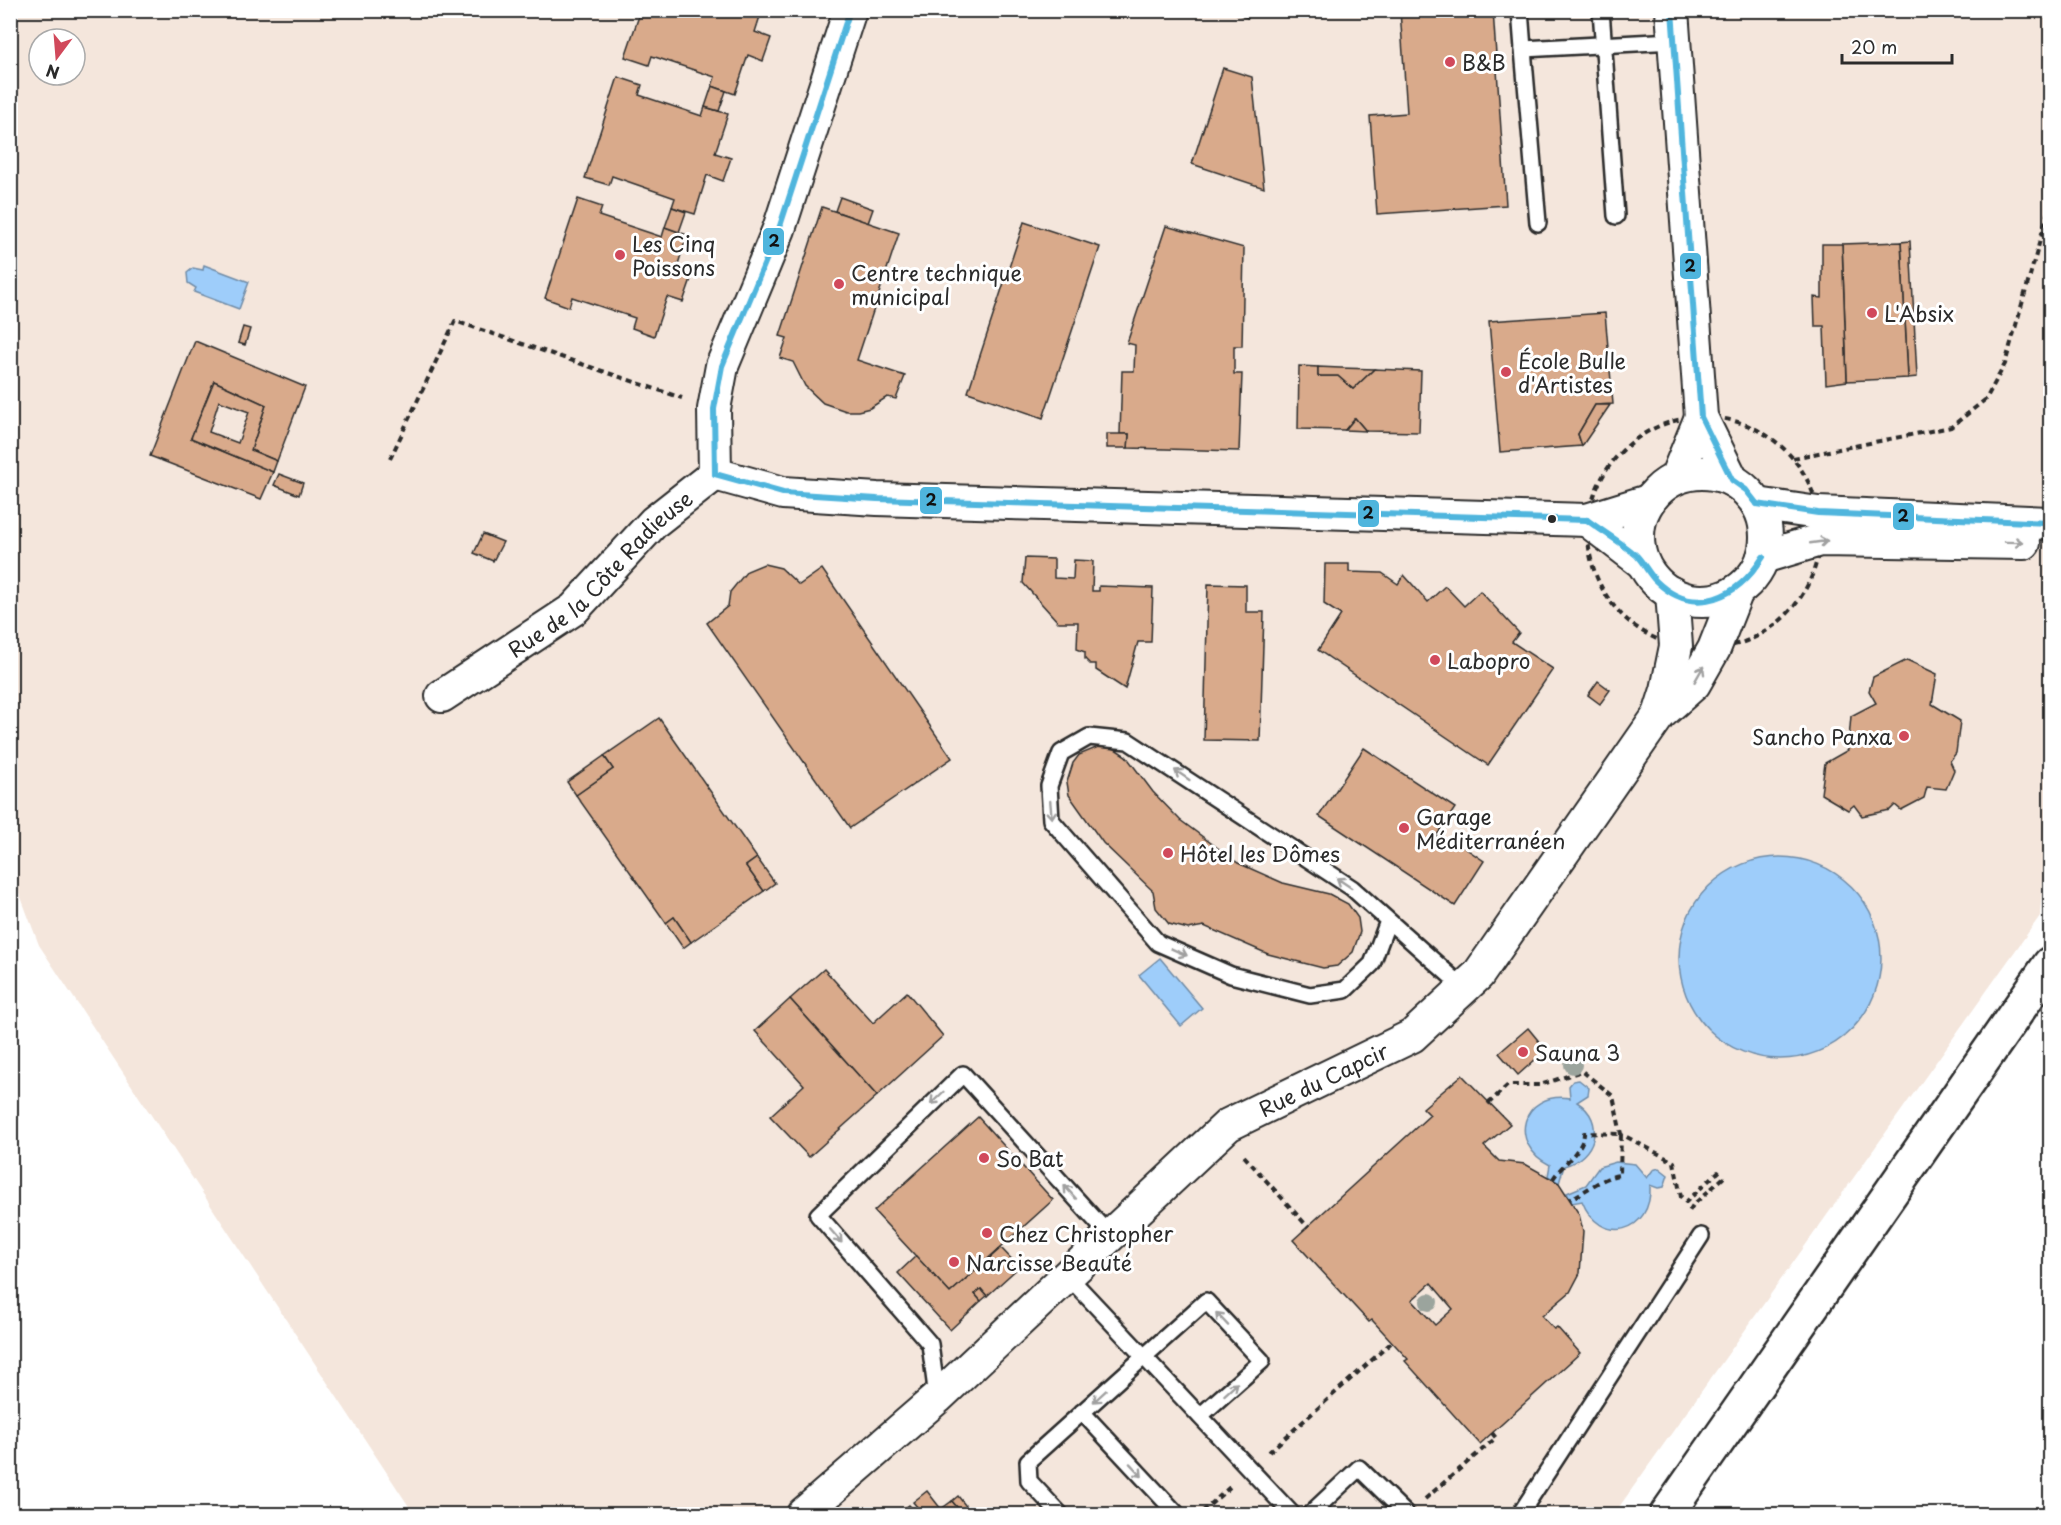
<svg xmlns="http://www.w3.org/2000/svg" width="2061" height="1525" viewBox="0 0 2061 1525" font-family="'Playpen Sans',sans-serif">
<style>
.built{fill:#f4e6dc;fill-rule:evenodd}
.water{fill:#9ecdfa;stroke:#708ca7;stroke-width:1.5}
.building{fill:#d9aa8b;stroke:#2b2b2b;stroke-width:1.5;fill-rule:evenodd}
.lines{fill:none;stroke-linecap:round;stroke-linejoin:round}
.lane-casing{stroke:#2b2b2b;stroke-width:20}
.street-casing{stroke:#2b2b2b;stroke-width:36}
.secondary-casing{stroke:#2b2b2b;stroke-width:38}
.path{stroke:#2b2b2b;stroke-width:4;stroke-dasharray:6 4.5;stroke-linecap:butt}
.lane{stroke:#fff;stroke-width:15}
.street{stroke:#fff;stroke-width:32}
.secondary{stroke:#fff;stroke-width:33}
.bus-1-casing{stroke:#fff;stroke-width:10}
.bus-1{stroke:#4fb5dd;stroke-width:6}
.tree{fill:#9ba49d}
.oneway{stroke:#a0a0a0}
.poi-dot{fill:#d1495b;stroke:#fff;stroke-width:2}
.bus-dot{fill:#2b2b2b;stroke:#fff;stroke-width:2}
.labels{text-anchor:middle;dominant-baseline:central;stroke-width:6;stroke-linejoin:round;paint-order:stroke}
.poi-label{font-size:21px;fill:#2b2b2b;stroke:#fff;text-anchor:start}
.street-label{font-size:21px;fill:#2b2b2b;stroke:#fff}
.line-badge{stroke:#fff;stroke-width:2}
.pale-badge-label{font-size:16px;text-anchor:middle;font-weight:bold;fill:#111}
</style>
<rect width="100%" height="100%" fill="#fff"/>
<filter id="ink" filterUnits="userSpaceOnUse"><feTurbulence type="fractalNoise" baseFrequency=".0167" numOctaves="2"/><feDisplacementMap in="SourceGraphic" scale="12" xChannelSelector="R" yChannelSelector="G"/><feConvolveMatrix kernelMatrix="1 2 1 2 8 2 1 2 1" color-interpolation-filters="sRGB"/></filter>
<g filter="url(#ink)">
<path class="built" d="M11 11H2050V782L2040 916 1614 1514H414L39 945 11 871ZM39 39H75V75H39Z"/>
<g class="water">
<polygon points="204,265 249,282 239,309 194,292 196,288 188,283 187,273 193,268 203,270"/>
<circle cx="1780" cy="958" r="101"/>
<polygon points="1160,958 1202,1008 1181,1026 1139,975"/>
<path d="M1579 1080 1589 1088 1588 1095 1577 1102C1607 1121 1595 1158 1564 1166L1559 1183 1548 1176 1550 1165C1507 1144 1521 1091 1570 1098L1569 1086 1573 1081Z"/>
<path d="M1616 1162 1635 1164 1647 1178 1653 1170 1659 1168 1668 1175 1664 1187 1658 1188 1650 1185C1653 1234 1600 1247 1582 1201L1572 1203 1567 1193 1586 1185 1599 1167Z"/>
</g>
<g class="building">
<polygon points="641,10 762,10 755,32 771,38 763,61 748,55 735,94 712,86 715,77 652,56 649,65 625,57"/>
<polygon points="1227,10 1247,10 1248,18"/>
<polygon points="1400,10 1493,10 1506,205 1377,214 1370,116 1407,113"/>
<polygon points="1223,68 1252,77 1264,188 1192,164"/>
<polygon points="618,77 642,85 639,95 702,116 705,107 728,114 715,153 731,158 723,181 707,175 695,214 672,207 675,198 612,176 609,185 585,178"/>
<polygon points="712,86 726,91 719,111 705,107"/>
<polygon points="840,197 873,209 868,223 835,211"/>
<polygon points="578,199 602,207 599,216 662,237 665,227 687,235 675,274 691,279 683,302 667,297 654,336 632,328 635,318 572,297 569,307 545,298"/>
<polygon points="672,207 686,212 679,232 665,227"/>
<polygon points="822,207 899,233 857,360 905,376 896,399 887,397 870,408 858,411 846,411 823,403 805,386 793,362 780,358 787,338 780,336"/>
<polygon points="1024,222 1100,247 1043,418 968,392"/>
<polygon points="1166,226 1244,248 1242,346 1234,346 1234,374 1242,374 1239,451 1128,448 1129,434 1120,434 1122,371 1134,371 1135,345 1127,343"/>
<polygon points="1910,241 1917,377 1908,378 1901,242"/>
<polygon points="1901,242 1908,378 1847,381 1842,244"/>
<polygon points="1822,244 1842,244 1847,381 1826,384 1824,326 1815,326 1814,297 1822,298"/>
<polygon points="1605,313 1613,404 1595,405 1578,434 1582,446 1500,452 1489,321"/>
<polygon points="243,327 250,329 245,345 238,343"/>
<polygon points="195,341 305,387 277,461 251,450 266,405 214,381 191,438 273,472 261,499 150,456"/>
<polygon points="1299,366 1318,367 1318,376 1338,376 1353,389 1374,369 1421,371 1419,432 1366,431 1355,418 1345,430 1298,429"/>
<polygon points="1318,367 1340,368 1374,369 1353,389 1338,376 1318,376"/>
<path d="M214 381 266 405 251 450 277 461 273 472 191 438ZM219 401 249 412 238 443 209 432Z"/>
<polygon points="1595,405 1610,405 1582,446 1578,434"/>
<polygon points="1355,418 1366,431 1345,430"/>
<polygon points="1107,434 1129,434 1128,448 1107,448"/>
<polygon points="279,474 303,483 299,495 274,485"/>
<polygon points="483,534 503,542 493,561 474,553"/>
<polygon points="1025,558 1054,559 1054,578 1073,579 1074,560 1093,561 1092,591 1099,591 1099,586 1153,588 1151,642 1138,642 1125,689 1096,670 1096,664 1090,664 1085,659 1085,652 1077,649 1078,622 1058,622 1023,583"/>
<polygon points="764,564 781,568 799,585 822,569 952,758 850,828 707,623 728,606 730,592 747,571"/>
<polygon points="1325,564 1349,564 1349,572 1382,573 1398,584 1404,575 1428,602 1445,586 1464,606 1480,591 1519,633 1512,642 1553,669 1488,765 1318,650 1341,615 1324,604"/>
<polygon points="1208,584 1246,585 1246,612 1264,612 1260,741 1204,740"/>
<polygon points="1907,660 1937,674 1932,704 1960,721 1956,753 1950,761 1954,770 1946,789 1927,787 1924,798 1901,810 1895,805 1890,810 1862,816 1854,805 1848,810 1821,794 1825,763 1848,750 1851,716 1876,703 1869,691 1873,677"/>
<polygon points="1598,681 1610,690 1600,704 1588,695"/>
<polygon points="659,718 757,858 746,866 764,891 691,942 674,917 666,923 576,795 613,769 604,756"/>
<polygon points="1103,745 1112,747 1126,756 1153,792 1180,820 1238,863 1283,883 1329,894 1348,904 1358,918 1360,932 1353,952 1337,966 1323,968 1268,954 1204,926 1188,929 1169,924 1156,908 1153,891 1103,843 1069,795 1067,782 1073,763 1079,755"/>
<polygon points="1364,748 1455,808 1435,838 1449,847 1453,840 1484,861 1455,906 1319,816"/>
<polygon points="604,756 613,769 576,795 567,782"/>
<polygon points="757,858 775,883 764,891 746,866"/>
<polygon points="674,917 691,942 683,948 666,923"/>
<polygon points="824,969 873,1023 907,992 943,1036 877,1096 790,999"/>
<polygon points="790,999 877,1096 809,1157 770,1116 804,1085 755,1031"/>
<polygon points="1528,1028 1546,1050 1518,1075 1499,1053"/>
<path d="M1462 1075 1510 1124 1484 1146 1499 1161 1525 1164 1559 1183 1579 1214 1583 1231 1580 1273 1570 1292 1542 1316 1554 1329 1557 1327 1580 1353 1480 1444 1405 1361 1408 1359 1372 1320 1369 1322 1293 1240 1430 1115 1423 1108ZM1431 1283 1453 1309 1435 1325 1412 1300Z"/>
<polygon points="978,1117 1053,1200 950,1293 874,1211"/>
<polygon points="1001,1248 1019,1267 987,1296 981,1289 975,1294 981,1301 950,1330 898,1273 916,1256 950,1293"/>
<polygon points="981,1289 987,1296 981,1301 975,1294"/>
<polygon points="927,1491 941,1509 952,1501 963,1514 923,1514 913,1502"/>
<polygon points="958,1496 972,1514 963,1514 952,1501"/>
<polygon points="909,1505 917,1514 897,1514"/>
</g>
<g class="lines">
<g class="lane-casing">
<g id="lane">
<polyline points="1520,10 1523,49 1674,41"/>
<polyline points="1601,10 1616,216"/>
<polyline points="1523,49 1538,223"/>
<polyline points="1388,921 1372,964 1345,990 1310,995 1231,975 1158,943 1051,820 1049,786 1061,753 1089,737 1128,741 1352,888 1464,988"/>
<polyline points="1066,1274 1292,1514"/>
<polyline points="937,1397 930,1344 818,1215 963,1074 1109,1235"/>
<polyline points="1082,1412 1177,1514"/>
<polyline points="1060,1514 1029,1481 1028,1461 1206,1301 1262,1361 1200,1416"/>
<polyline points="1310,1514 1359,1468 1406,1514"/>
<polyline points="1520,1514 1701,1236"/>
</g>
</g>
<g class="street-casing">
<g id="street">
<polyline points="1672,10 1701,417 1732,480"/>
<circle cx="1702" cy="537" r="64"/>
<polyline points="715,474 783,493 877,499 1520,518 1587,520 1648,501"/>
<polyline points="715,474 714,409 722,366 779,229 850,10"/>
<polyline points="1676,478 1701,417"/>
<polyline points="1757,504 1818,513 2050,523"/>
<polyline points="1587,520 1643,563"/>
<polyline points="1763,557 1820,540 2024,543"/>
<path id="s1" d="M442 696 574 609 654 522 715 474"/>
<polyline points="1659,715 1667,690 1676,646 1672,593"/>
<path id="s2" d="M803 1514 937 1398 1228 1125 1412 1036 1478 975 1659 715 1694 684 1714 649 1737 591"/>
</g>
</g>
<g class="secondary-casing">
<polyline id="secondary" points="1667,1514 2050,964"/>
</g>
<g class="path">
<circle cx="1704" cy="533" r="116"/>
<polyline points="1793,458 1951,427 1986,399 2005,364 2050,205"/>
<polyline points="390,459 455,321 682,398"/>
<polyline points="1488,1104 1508,1085 1540,1085 1582,1071 1613,1096 1621,1134 1674,1162 1681,1197 1686,1202 1718,1172 1723,1178 1693,1205 1688,1213"/>
<polyline points="1244,1156 1308,1227"/>
<path d="M1553 1179C1561 1165 1584 1150 1584 1133L1621 1134 1620 1175C1602 1177 1587 1191 1570 1199"/>
<polyline points="1269,1452 1392,1342"/>
<polyline points="1425,1499 1491,1442 1496,1438 1492,1433"/>
<polyline points="1202,1512 1230,1487"/>
</g>
<use href="#lane" class="lane"/>
<use href="#street" class="street"/>
<use href="#secondary" class="secondary"/>
<g class="bus-1-casing">
<g id="bus-1">
<polyline points="1672,10 1701,417 1732,480 1746,490 1757,504"/>
<polyline points="715,474 783,493 877,499 1587,520"/>
<polyline points="715,474 714,409 722,366 779,229 850,10"/>
<polyline points="1757,504 1818,513 2050,523"/>
<path d="M1587 520C1603 532 1621 542 1636 555 1644 563 1648 573 1656 581 1695 619 1738 597 1763 557"/>
</g>
</g>
<use href="#bus-1" class="bus-1"/>
</g>
<g class="tree">
<circle cx="1573" cy="1065" r="9"/>
<circle cx="1429" cy="1302" r="9"/>
</g>
<defs><path id="oneway-shaft" d="M-6 0H5M1.5-3L5.5 0L1.5 3" fill="none" stroke-width="1.6" stroke-linecap="round" stroke-linejoin="round" transform="scale(1.5)"/></defs>
<g class="oneway">
<use href="#oneway-shaft" transform="translate(1819 542) rotate(-8)"/>
<use href="#oneway-shaft" transform="translate(2014 542) rotate(1)"/>
<use href="#oneway-shaft" transform="translate(1699 674) rotate(-60)"/>
<use href="#oneway-shaft" transform="translate(1182 775) rotate(-146)"/>
<use href="#oneway-shaft" transform="translate(1051 810) rotate(85)"/>
<use href="#oneway-shaft" transform="translate(1344 883) rotate(-146)"/>
<use href="#oneway-shaft" transform="translate(1179 952) rotate(24)"/>
<use href="#oneway-shaft" transform="translate(937 1098) rotate(136)"/>
<use href="#oneway-shaft" transform="translate(1070 1192) rotate(-132)"/>
<use href="#oneway-shaft" transform="translate(836 1236) rotate(49)"/>
<use href="#oneway-shaft" transform="translate(1222 1319) rotate(-133)"/>
<use href="#oneway-shaft" transform="translate(1231 1389) rotate(-42)"/>
<use href="#oneway-shaft" transform="translate(1100 1396) rotate(138)"/>
<use href="#oneway-shaft" transform="translate(1136 1470) rotate(47)"/>
</g>
</g>
<g class="poi-dot">
<circle cx="1450" cy="62" r="6"/>
<circle cx="620" cy="255" r="6"/>
<circle cx="839" cy="284" r="6"/>
<circle cx="1872" cy="313" r="6"/>
<circle cx="1506" cy="372" r="6"/>
<circle cx="1435" cy="660" r="6"/>
<circle cx="1904" cy="736" r="6"/>
<circle cx="1404" cy="828" r="6"/>
<circle cx="1168" cy="853" r="6"/>
<circle cx="1523" cy="1052" r="6"/>
<circle cx="984" cy="1158" r="6"/>
<circle cx="987" cy="1233" r="6"/>
<circle cx="954" cy="1262" r="6"/>
</g>
<circle class="bus-dot" cx="1552" cy="519" r="5"/>
<g class="labels">
<g class="poi-label">
<text x="1462" y="62">B&amp;B</text>
<text x="632" y="243">Les Cinq<tspan x="632" dy="24">Poissons</tspan></text>
<text x="851" y="272">Centre technique<tspan x="851" dy="24">municipal</tspan></text>
<text x="1884" y="313">L'Absix</text>
<text x="1518" y="360">École Bulle<tspan x="1518" dy="24">d'Artistes</tspan></text>
<text x="1447" y="660">Labopro</text>
<text x="1892" y="736" text-anchor="end">Sancho Panxa</text>
<text x="1416" y="816">Garage<tspan x="1416" dy="24">Méditerranéen</tspan></text>
<text x="1180" y="853">Hôtel les Dômes</text>
<text x="1535" y="1052">Sauna 3</text>
<text x="996" y="1158">So Bat</text>
<text x="999" y="1233">Chez Christopher</text>
<text x="966" y="1262">Narcisse Beauté</text>
</g>
<g class="street-label">
<text stroke="none"><textPath href="#s1" startOffset="201">Rue de la Côte Radieuse</textPath></text>
<text stroke="none"><textPath href="#s2" startOffset="682">Rue du Capcir</textPath></text>
</g>
</g>
<g class="line-badge">
<rect x="762" y="227" width="23" height="29" rx="6" fill="#4fb5dd"/>
<rect x="1679" y="252" width="23" height="28" rx="6" fill="#4fb5dd"/>
<rect x="919" y="486" width="24" height="29" rx="6" fill="#4fb5dd"/>
<rect x="1357" y="499" width="23" height="29" rx="6" fill="#4fb5dd"/>
<rect x="1892" y="502" width="23" height="29" rx="6" fill="#4fb5dd"/>
</g>
<g class="pale-badge-label">
<text x="774" y="247">2</text>
<text x="1690" y="272">2</text>
<text x="931" y="506">2</text>
<text x="1368" y="519">2</text>
<text x="1903" y="522">2</text>
</g>
<rect width="2061" height="1525" fill="none" stroke="#fff" stroke-width="36"/>
<rect x="18" y="18" width="2025" height="1489" fill="none" stroke="#2b2b2b" stroke-width="2" filter="url(#ink)"/>
<g transform="translate(57 57) rotate(196)"><circle r="28" fill="#ffffff" stroke="#aaaaaa" stroke-width="1.5"/>
<path d="M0-4.5L10 22L0 15L-10 22Z" fill="#d1495b"/>
<text y="-9" font-size="16" font-weight="bold" text-anchor="middle" fill="#2b2b2b">N</text>
</g>
<path d="M1842 54v9h110v-9" fill="none" stroke="#2b2b2b" stroke-width="3"/>
<text x="1851" y="54" font-size="18" fill="#2b2b2b" stroke="#ffffff" stroke-width="4.5" paint-order="stroke">20 m</text>
</svg>
